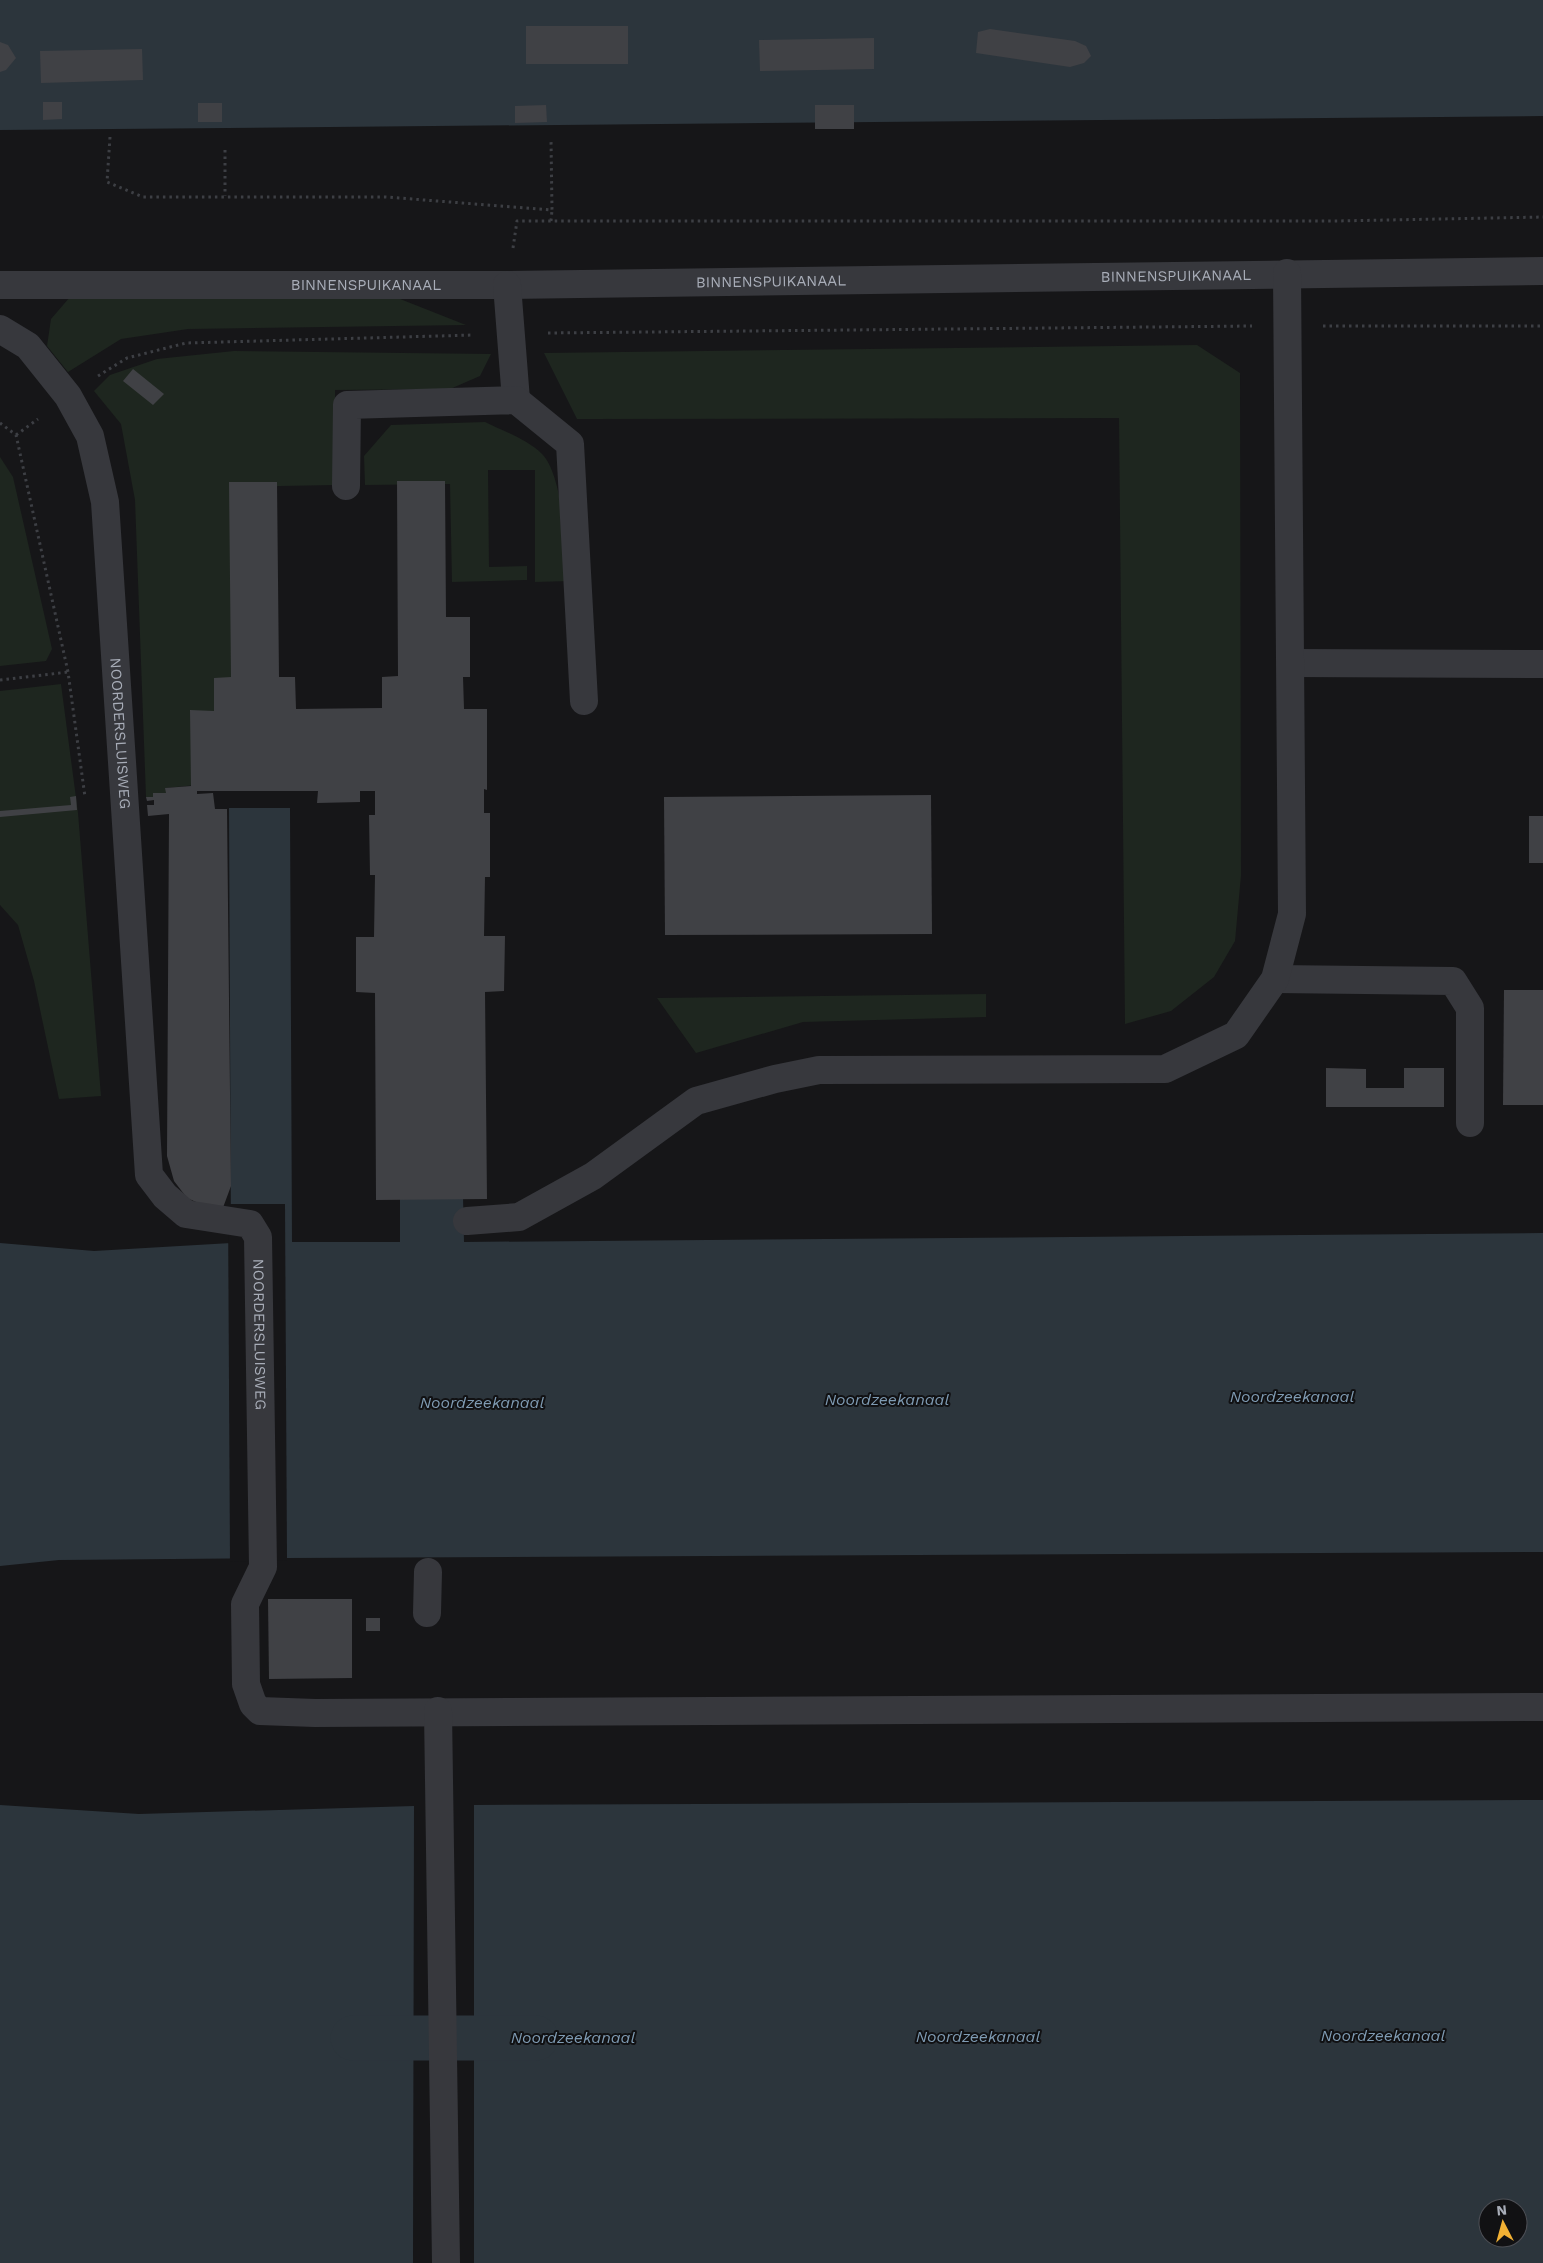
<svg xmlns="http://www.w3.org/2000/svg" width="1543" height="2263" viewBox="0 0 1543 2263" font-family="'Work Sans',sans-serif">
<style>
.green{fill:#1e261f}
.water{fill:#2c353c;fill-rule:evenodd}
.pier{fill:#161618}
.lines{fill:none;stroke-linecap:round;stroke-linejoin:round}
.canal{stroke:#2c353c;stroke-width:45}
.building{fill:#404145}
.path{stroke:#3d3f44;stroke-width:3;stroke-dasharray:2.5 4;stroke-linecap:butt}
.minor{stroke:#37383d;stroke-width:28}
.labels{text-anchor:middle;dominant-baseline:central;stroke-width:4;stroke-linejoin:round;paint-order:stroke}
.street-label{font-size:15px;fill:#a8adb8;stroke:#111113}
.water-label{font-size:16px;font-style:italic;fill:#7f9bb3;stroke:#111113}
</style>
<rect width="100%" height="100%" fill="#161618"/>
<g class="green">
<polygon points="390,295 466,325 188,329 121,339 68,372 47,346 51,319 70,297"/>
<polygon points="1197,345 1240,373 1241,875 1235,941 1214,977 1171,1011 1125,1024 1119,418 577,419 544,353"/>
<polygon points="234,351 491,354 480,376 450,389 335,390 335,485 234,487 236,683 215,714 197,714 197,792 196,785 166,788 166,793 153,793 153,797 146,797 135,500 121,424 94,391 110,375 157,359"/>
<path d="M485 422C503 431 527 439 542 454 563 475 566 550 570 581L535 582V470H488L489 567 527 566V580L452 582 450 484 365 485 364 456 391 425Z"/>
<polygon points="0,457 13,477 52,649 46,661 0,666"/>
<polygon points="61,684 78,813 101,1096 59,1099 34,981 18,925 0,905 0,691"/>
<polygon points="986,994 986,1017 803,1022 696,1053 657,998"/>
</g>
<g class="water">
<polygon points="0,0 1543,0 1543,116 0,130"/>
<polygon points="229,808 290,808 292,1242 400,1242 400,1196 463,1196 464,1242 1543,1233 1543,1552 290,1558 59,1560 0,1566 0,1243 94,1251 231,1243"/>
<path d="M1543 1800V2263H474V1805ZM1488 2208H1518V2238H1488Z"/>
<polygon points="0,1805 139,1814 414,1806 413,2263 0,2263"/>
</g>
<polygon class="pier" points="228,1204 285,1204 287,1560 230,1562"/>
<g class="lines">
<polyline class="canal" points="353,2038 536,2038"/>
</g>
<g class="building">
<rect x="526" y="26" width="102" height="38"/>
<polygon points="990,29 1075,41 1086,46 1091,56 1084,63 1070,67 976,53 978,32"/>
<polygon points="874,38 874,69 760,71 759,40"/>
<polygon points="0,42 8,45 16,58 6,70 0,72"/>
<polygon points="142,49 143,80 41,83 40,51"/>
<polygon points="43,102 62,102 62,119 43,120"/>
<rect x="198" y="103" width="24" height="19"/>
<polygon points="546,105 547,122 515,123 515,106"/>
<rect x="815" y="105" width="39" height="24"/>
<polygon points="133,369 164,394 153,405 123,381"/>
<polygon points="397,481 445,481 446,617 470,617 470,677 463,677 464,709 487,709 487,790 484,789 484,813 490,813 490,877 485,877 484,936 505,936 504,991 485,992 487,1199 376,1200 375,993 356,992 356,937 374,937 375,875 370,875 369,815 375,815 375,791 360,791 360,802 317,803 318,791 197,791 197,794 213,793 215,809 227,809 231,1186 221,1213 187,1198 174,1181 167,1156 169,814 148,816 147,805 154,805 154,800 147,801 146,797 153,797 153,793 166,793 165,788 191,786 190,710 214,711 214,678 231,677 229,482 277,482 279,677 295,677 296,709 382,708 382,677 398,676"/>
<polygon points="931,795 932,934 665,935 664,797"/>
<polygon points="76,796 77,810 0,817 0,811 71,805 70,797"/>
<rect x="1529" y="816" width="14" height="47"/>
<polygon points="1504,990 1543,990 1543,1105 1503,1105"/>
<polygon points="1326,1068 1366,1069 1366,1088 1404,1088 1404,1068 1444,1068 1444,1107 1326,1107"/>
<polygon points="268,1599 352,1599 352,1678 269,1679"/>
<rect x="366" y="1618" width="14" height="13"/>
</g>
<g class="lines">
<g class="path">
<polyline points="110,137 107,182 143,197 386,197 552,210 551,140"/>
<polyline points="225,150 225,196"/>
<polyline points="551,221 552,210"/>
<polyline points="513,248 517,221 1335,221 1543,217"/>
<polyline points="1323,326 1543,326"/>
<polyline points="548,333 1252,326"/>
<polyline points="98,376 127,358 186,343 474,335"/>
<polyline points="0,423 16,435 68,672 85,797"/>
<polyline points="16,435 38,419"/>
<polyline points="0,680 68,672"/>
</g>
<g class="minor">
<path id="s1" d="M0 285H507L1543 271"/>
<polyline points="507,285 516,400"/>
<path id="s2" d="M0 329 28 346 68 396 90 436 105 502 149 1175 165 1196 186 1214 250 1224 258 1237 263 1567 245 1604 246 1684 253 1704 260 1711 315 1713 1543 1707"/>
<polyline points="346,486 347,405 516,400 570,444 584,701"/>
<polyline points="1291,663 1543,664"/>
<polyline points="1275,979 1453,981 1470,1008 1470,1123"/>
<polyline points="467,1221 519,1217 593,1176 696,1101 775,1079 819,1070 1165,1069 1236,1035 1275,979 1292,914 1287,273"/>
<polyline points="427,1613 428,1572"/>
<polyline points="438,1711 446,2263"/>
</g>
</g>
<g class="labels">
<g class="street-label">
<text stroke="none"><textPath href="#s1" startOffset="1176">BINNENSPUIKANAAL</textPath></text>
<text stroke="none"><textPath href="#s1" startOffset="771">BINNENSPUIKANAAL</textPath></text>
<text stroke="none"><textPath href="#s1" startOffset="366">BINNENSPUIKANAAL</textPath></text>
<text stroke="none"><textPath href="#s2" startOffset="442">NOORDERSLUISWEG</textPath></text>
<text stroke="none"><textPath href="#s2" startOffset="1116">NOORDERSLUISWEG</textPath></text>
</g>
<g class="water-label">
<text x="1292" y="1396">Noordzeekanaal</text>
<text x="887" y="1399">Noordzeekanaal</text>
<text x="482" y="1402">Noordzeekanaal</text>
<text x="1383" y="2035">Noordzeekanaal</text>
<text x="978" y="2036">Noordzeekanaal</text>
<text x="573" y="2037">Noordzeekanaal</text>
</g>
</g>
<g transform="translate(1503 2223) rotate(354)"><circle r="24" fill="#111113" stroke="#4d4f55"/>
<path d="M0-4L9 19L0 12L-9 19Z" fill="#f2b134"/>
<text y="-8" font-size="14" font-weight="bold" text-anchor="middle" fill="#a8adb8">N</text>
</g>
</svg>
